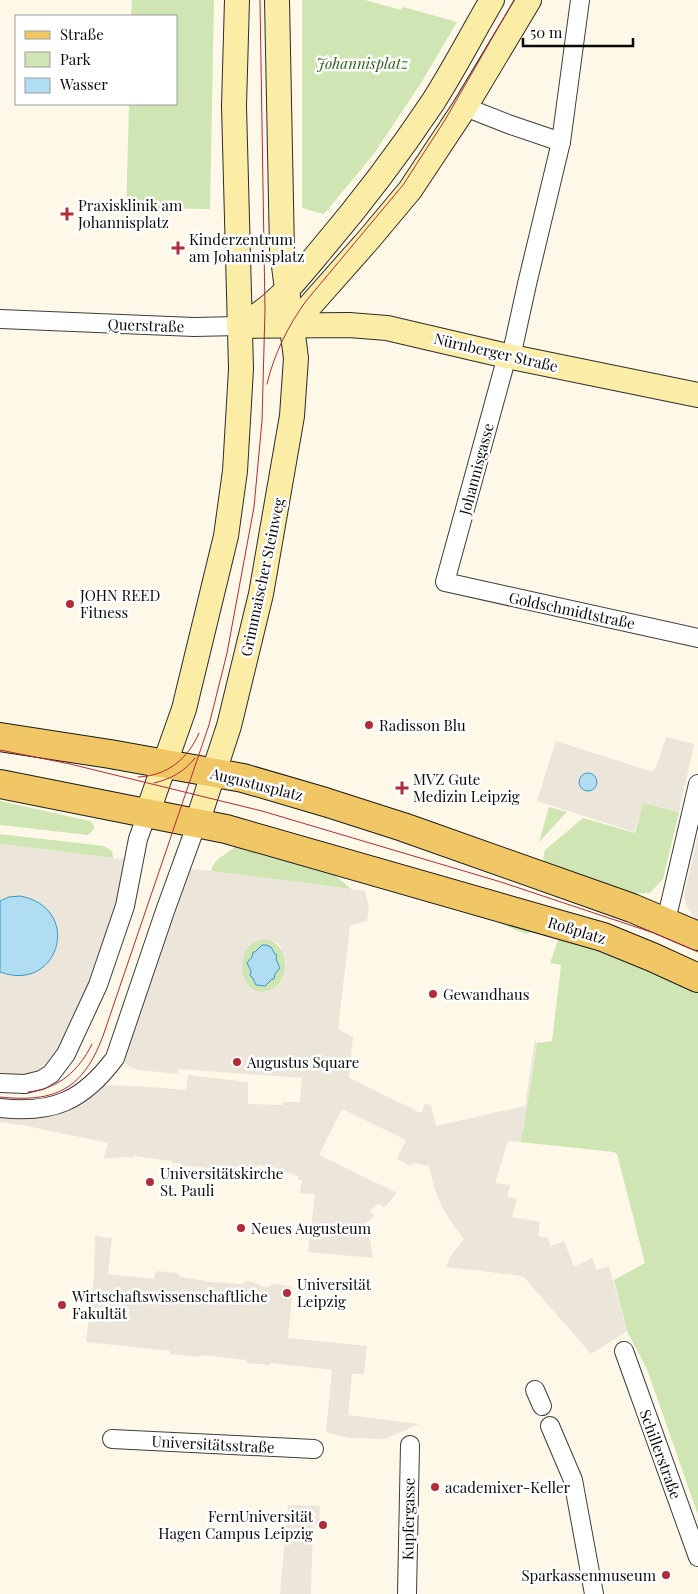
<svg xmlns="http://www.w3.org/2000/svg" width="698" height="1594" viewBox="0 0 698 1594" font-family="'Playfair Display',serif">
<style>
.green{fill:#d0e5b4;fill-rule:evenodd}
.plaza{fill:#ebe6d9;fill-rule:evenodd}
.water{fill:#b0ddf2;stroke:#3b95c5}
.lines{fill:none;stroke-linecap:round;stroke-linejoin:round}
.street-casing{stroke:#3d3d3d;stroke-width:20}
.secondary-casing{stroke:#2c2c2c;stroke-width:26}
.primary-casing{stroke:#1b1b1b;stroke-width:30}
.street{stroke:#fff;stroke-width:18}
.secondary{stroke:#fbeca6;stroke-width:24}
.primary{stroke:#f1c765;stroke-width:28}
.tram{stroke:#b12b39;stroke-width:1}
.poi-dot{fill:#b12b39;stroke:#fff;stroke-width:2}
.labels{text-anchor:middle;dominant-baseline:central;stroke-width:5;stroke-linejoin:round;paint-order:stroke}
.park-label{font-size:15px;font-style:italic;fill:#2f5d1f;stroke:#fff}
.poi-label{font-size:15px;fill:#0a0a0a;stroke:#fff;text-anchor:start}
.street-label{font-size:15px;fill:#0a0a0a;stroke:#fff}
</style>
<rect width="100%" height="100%" fill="#fef8e8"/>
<g class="green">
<polygon points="132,0 214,0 210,209 149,208 142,214 126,214 129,104 176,104 176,16 131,16"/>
<polygon points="302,0 365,0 401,10 403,7 457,22 421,83 373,155 324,214 302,208"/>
<polygon points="0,801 90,821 94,826 94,829 88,835 0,825"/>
<polygon points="643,803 679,812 663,879 650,893 632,894 546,864 543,858 545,850 583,818 635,833"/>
<polygon points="549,807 567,812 539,842"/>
<polygon points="0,834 104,846 112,851 113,858 0,844"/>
<path d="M237 844 327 868 351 889 211 871C215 856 229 855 237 844Z"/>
<polygon points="493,917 535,929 532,932 526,934 494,921"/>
<polygon points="559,937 642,965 698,992 698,1515 647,1369 627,1331 614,1280 645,1263 617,1154 614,1152 520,1142 524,1125 537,1043 552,1041 561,965 550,963"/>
<path d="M268 939C284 946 289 961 283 977 281 983 276 988 270 990 237 1004 228 937 268 939ZM274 950 276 959 250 976 251 971Z"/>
</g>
<g class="plaza">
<polygon points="666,737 694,744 679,812 644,803 634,832 537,801 556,741 653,772 658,762"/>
<polygon points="698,834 698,921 695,919 688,909 684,896"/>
<polygon points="0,844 129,860 127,872 100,957 73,1023 47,1072 8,1080 4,1074 0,1073 0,972 11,976 22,976 55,951 58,941 57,930 9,897 0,901"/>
<path d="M188 868 365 891 369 907 367 921 350 926 338 1029 353 1037 349 1078 421 1113 425 1104 431 1105 436 1126 525 1106 535 1039 537 1043 524 1125 520 1142 508 1141 495 1183 510 1185 507 1196 517 1199 512 1217 540 1222 538 1236 548 1238 551 1246 564 1241 574 1267 592 1258 597 1270 609 1266 627 1331 591 1354 523 1276 446 1267 452 1254 464 1239 453 1225 441 1205 435 1190 429 1166 413 1163 411 1166 397 1159 406 1140 342 1109 319 1155 397 1193 384 1208 379 1203 370 1211 375 1216 362 1226 370 1240 373 1258 308 1252 315 1194 300 1193 302 1180H298V1176H295V1174L278 1171V1168L257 1165 256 1168 239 1165 238 1167H235V1171L181 1165V1163H172V1161L134 1156V1158L123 1157 104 1159 108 1143 27 1126 0 1122V1113L31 1114 53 1111 72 1104 85 1096 97 1085 138 1086 186 1090 188 1075 248 1082V1104L283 1105V1102H300L302 1078 179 1069 178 1074 139 1070 130 1067 124 1061 122 1047 140 992 168 911ZM263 939 276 942 281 947 286 963 282 981 277 986 266 992H261L255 991 247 985 241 970 245 952 252 943Z"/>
<polygon points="95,1235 101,1237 112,1238 108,1274 154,1279 156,1271 177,1273 181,1277 211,1282 242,1284 247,1281 254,1282 254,1283 259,1284 260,1286 270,1287 270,1285 276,1284 293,1287 288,1338 367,1346 364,1374 352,1374 348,1415 419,1424 385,1439 349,1438 326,1432 332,1370 271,1363 270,1365 246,1363 246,1360 201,1355 200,1357 170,1354 170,1351 86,1342 94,1276"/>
<polygon points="288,1505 320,1506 319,1524 313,1524 311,1594 280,1594"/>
</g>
<g class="water">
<circle cx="588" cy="782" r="9"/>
<path d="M20 896C84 908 59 994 0 972V901L9 897Z"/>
<polygon points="262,945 266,945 271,947 275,954 277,955 276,959 280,968 275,974 274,979 272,979 265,986 256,985 252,977 250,976 251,971 247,963 252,957 253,952 255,952"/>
</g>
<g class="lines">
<g class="street-casing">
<g id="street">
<polyline points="465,107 508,124 561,142"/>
<polyline points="0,319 194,327 239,326"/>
<polyline points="507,356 445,582 698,638"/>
<polyline points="511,357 527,284 561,142 580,0"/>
<polyline points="666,921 698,784"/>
<polyline points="0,1083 25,1084 41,1080 51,1074 66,1054 98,985 125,906 138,839 147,814"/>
<path d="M0 1108C53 1114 83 1101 115 1058L165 911 197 823"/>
<polyline points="624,1351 698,1557"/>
<polyline points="535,1390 542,1406"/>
<polyline points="550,1426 573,1480 594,1594"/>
<polyline points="112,1439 314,1449"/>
<polyline points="407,1594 410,1445"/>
</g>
</g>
<g class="secondary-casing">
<g id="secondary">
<polyline points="239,326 349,325 387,328 507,356 698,395"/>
<path d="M239 326C274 309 297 279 321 250 361 203 399 153 433 102 454 69 472 34 492 0"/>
<polyline points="292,326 369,239 410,190 465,107 529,0"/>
<polyline points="147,814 184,709 226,536 235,471 241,369 234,106 237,0"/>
<polyline points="197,823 229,726 261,594 292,416 296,358 282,251 277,0"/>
</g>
</g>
<g class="primary-casing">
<g id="primary">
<polyline points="0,737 110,754 243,778 325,802 403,827 632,908 698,936"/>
<polyline points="0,784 226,829 603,937 652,957 698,978"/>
</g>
</g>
<use href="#street" class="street"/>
<use href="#secondary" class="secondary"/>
<use href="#primary" class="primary"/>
<g class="tram">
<path d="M267 384C274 354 288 326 306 301L403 185 445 120 514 0"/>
<polyline points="0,750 70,764 262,811 501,882 654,933 698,952"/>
<path d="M138 777C167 776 188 759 199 733"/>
<path d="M154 783C171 779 184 772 195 758"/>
<path d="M28 1092C58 1089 79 1071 92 1044"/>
<path d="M0 1097C56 1103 83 1089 103 1036L209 725 227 653 254 507 262 421 265 310 260 0"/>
</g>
</g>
<g class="poi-dot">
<path d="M64.5 206.5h5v5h5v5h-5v5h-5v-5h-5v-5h5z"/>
<path d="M175.5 240.5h5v5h5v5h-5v5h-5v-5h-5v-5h5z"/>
<circle cx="70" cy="604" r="5"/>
<circle cx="369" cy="725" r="5"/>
<path d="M399.5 780.5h5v5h5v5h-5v5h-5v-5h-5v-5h5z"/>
<circle cx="433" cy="994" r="5"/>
<circle cx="237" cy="1062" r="5"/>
<circle cx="150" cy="1182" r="5"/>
<circle cx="241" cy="1228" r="5"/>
<circle cx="287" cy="1293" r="5"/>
<circle cx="62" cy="1305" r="5"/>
<circle cx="435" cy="1487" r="5"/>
<circle cx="323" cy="1525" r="5"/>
<circle cx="666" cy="1575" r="5"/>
</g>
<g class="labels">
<g class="park-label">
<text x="362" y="63">Johannisplatz</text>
</g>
<g class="poi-label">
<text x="78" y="205">Praxisklinik am<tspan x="78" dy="17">Johannisplatz</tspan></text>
<text x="189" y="239">Kinderzentrum<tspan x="189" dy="17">am Johannisplatz</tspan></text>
<text x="80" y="595">JOHN REED<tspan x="80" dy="17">Fitness</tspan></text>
<text x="379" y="725">Radisson Blu</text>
<text x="413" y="779">MVZ Gute<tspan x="413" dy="17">Medizin Leipzig</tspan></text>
<text x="443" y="994">Gewandhaus</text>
<text x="247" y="1062">Augustus Square</text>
<text x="160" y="1173">Universitätskirche<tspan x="160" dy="17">St. Pauli</tspan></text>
<text x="251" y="1228">Neues Augusteum</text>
<text x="297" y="1284">Universität<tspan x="297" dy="17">Leipzig</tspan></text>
<text x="72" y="1296">Wirtschaftswissenschaftliche<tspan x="72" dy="17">Fakultät</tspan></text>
<text x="445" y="1487">academixer-Keller</text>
<text x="313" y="1516" text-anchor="end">FernUniversität<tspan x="313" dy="17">Hagen Campus Leipzig</tspan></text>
<text x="656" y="1575" text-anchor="end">Sparkassenmuseum</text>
</g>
<g class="street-label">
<text transform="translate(146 325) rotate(2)">Querstraße</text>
<text transform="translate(496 352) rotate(13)">Nürnberger Straße</text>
<text transform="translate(476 469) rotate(-75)">Johannisgasse</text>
<text transform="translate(262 577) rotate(-78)">Grimmaischer Steinweg</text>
<text transform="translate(572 610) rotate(12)">Goldschmidtstraße</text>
<text transform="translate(257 784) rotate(14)">Augustusplatz</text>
<text transform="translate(577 930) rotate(17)">Roßplatz</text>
<text transform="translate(213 1444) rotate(3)">Universitätsstraße</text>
<text transform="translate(661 1454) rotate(70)">Schillerstraße</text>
<text transform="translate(408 1519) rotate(-89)">Kupfergasse</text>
</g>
</g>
<rect x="15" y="15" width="162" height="90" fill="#ffffff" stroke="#9d9d9d"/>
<rect x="25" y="31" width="25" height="8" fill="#f1c765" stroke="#9d9d9d"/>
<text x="60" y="40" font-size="15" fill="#0a0a0a">Straße</text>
<rect x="25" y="52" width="25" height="15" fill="#d0e5b4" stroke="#9d9d9d"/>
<text x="60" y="65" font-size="15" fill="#0a0a0a">Park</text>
<rect x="25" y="78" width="25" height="15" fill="#b0ddf2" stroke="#9d9d9d"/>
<text x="60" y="90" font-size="15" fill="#0a0a0a">Wasser</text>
<path d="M523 38v8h110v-8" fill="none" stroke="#0a0a0a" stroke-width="2.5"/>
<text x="530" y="38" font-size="15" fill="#0a0a0a" stroke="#ffffff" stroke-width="4" paint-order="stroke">50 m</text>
</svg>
